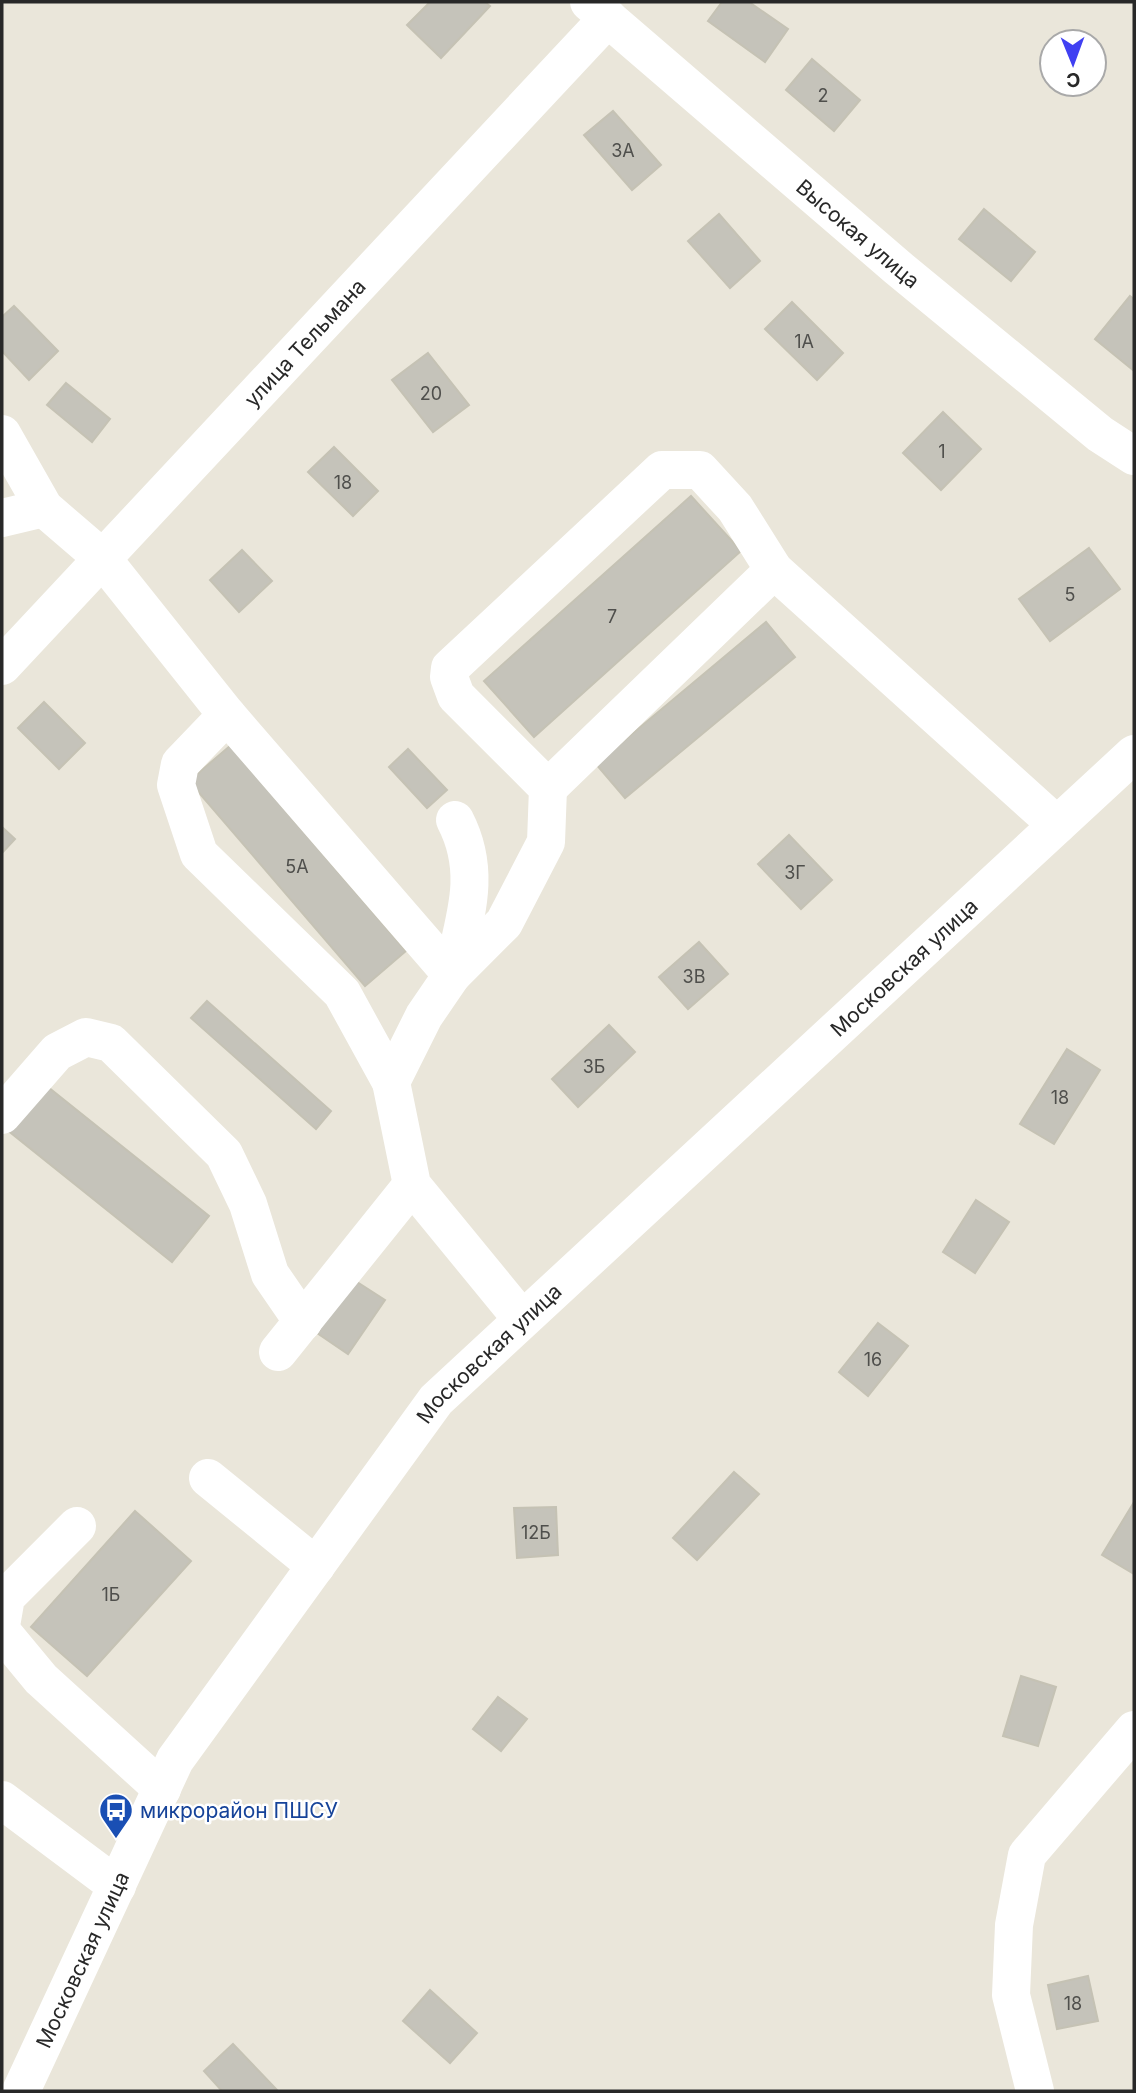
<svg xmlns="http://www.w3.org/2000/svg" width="1136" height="2093" viewBox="0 0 1136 2093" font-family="Inter,sans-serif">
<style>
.building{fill:#c5c3ba;stroke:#c5c2b4;stroke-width:2}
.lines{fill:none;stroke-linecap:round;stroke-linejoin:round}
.minor{stroke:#fff;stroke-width:38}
.labels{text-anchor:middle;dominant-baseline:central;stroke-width:5;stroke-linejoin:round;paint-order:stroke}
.number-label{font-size:18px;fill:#4f4f4c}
.street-label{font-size:21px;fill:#282828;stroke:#fff}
.transit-label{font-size:21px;fill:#164399;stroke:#fff;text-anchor:start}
</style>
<rect width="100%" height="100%" fill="#eae6da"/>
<g class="building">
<polygon points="430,2 485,2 490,6 441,58 407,25"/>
<polygon points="722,2 749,2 788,29 765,62 708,21"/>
<polygon points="812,59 860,100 834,131 786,90"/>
<polygon points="613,111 661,165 632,190 584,135"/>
<polygon points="984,209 1035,252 1011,281 959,239"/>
<polygon points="719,214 760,261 730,288 688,241"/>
<polygon points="1130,296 1134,299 1134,371 1095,339"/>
<polygon points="792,302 843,353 817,380 765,329"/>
<polygon points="14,306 58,351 29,380 2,351 2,317"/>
<polygon points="428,353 469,405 433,432 392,380"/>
<polygon points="66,383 110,419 92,442 47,405"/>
<polygon points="943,412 981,449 941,490 903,453"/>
<polygon points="334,447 378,491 353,516 308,472"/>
<polygon points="691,496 741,551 534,737 484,681"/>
<polygon points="1089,548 1120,589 1050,641 1019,599"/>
<polygon points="242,550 272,581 239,612 210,580"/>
<polygon points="766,622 795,657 625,798 596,764"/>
<polygon points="44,702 85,743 59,769 18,728"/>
<polygon points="230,746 406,951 365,986 189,781"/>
<polygon points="408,749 447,790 427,808 389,767"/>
<polygon points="2,827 15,839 2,853"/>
<polygon points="789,835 832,880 801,909 758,864"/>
<polygon points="699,942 728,974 688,1009 659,977"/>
<polygon points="207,1001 331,1111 316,1129 191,1018"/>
<polygon points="609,1025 635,1052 578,1107 552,1079"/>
<polygon points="1067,1049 1100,1070 1054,1144 1020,1124"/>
<polygon points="43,1083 209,1216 172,1262 6,1129"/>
<polygon points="976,1200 1009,1222 975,1273 943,1252"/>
<polygon points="354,1280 385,1300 348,1354 317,1333"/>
<polygon points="878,1323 908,1346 868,1396 839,1372"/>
<polygon points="734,1472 759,1494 697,1560 673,1538"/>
<polygon points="1134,1502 1134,1574 1102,1555"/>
<polygon points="556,1507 558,1555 517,1558 514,1508"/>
<polygon points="135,1511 191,1561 87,1676 31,1627"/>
<polygon points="1021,1676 1056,1687 1038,1746 1003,1736"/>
<polygon points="498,1697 527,1719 501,1751 473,1729"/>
<polygon points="1088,1976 1098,2021 1057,2029 1048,1985"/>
<polygon points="430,1990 477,2033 450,2063 403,2021"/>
<polygon points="233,2044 278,2091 222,2091 204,2071"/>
</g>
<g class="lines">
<g class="minor">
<path id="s1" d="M589 2 897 267 1100 434 1134 456"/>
<polyline points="2,434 44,508 101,557 227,715 452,975"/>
<polyline points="2,518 44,508"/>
<path id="s2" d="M2 666 608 18"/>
<polyline points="227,715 180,764 176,785 199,854 342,993 391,1082"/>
<polyline points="548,788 774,570"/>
<path d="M452 975C464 919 483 874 455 820"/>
<polyline points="2,1115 57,1052 86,1037 111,1043 224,1154 248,1204 270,1274 303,1322"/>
<polyline points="521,1318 412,1185 391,1082 424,1016 452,975 504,923 546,842 548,788 456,696 449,677 450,668 662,470 700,470 735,508 774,570 1057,825"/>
<polyline points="278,1352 412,1185"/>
<polyline points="208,1478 316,1566"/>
<polyline points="2,1620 6,1597 77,1526"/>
<polyline points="2,1632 41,1679 162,1789"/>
<polyline points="2,1800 117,1886"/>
<path id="s3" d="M21 2091 175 1760 436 1400 1134 754"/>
<polyline points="1035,2091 1011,1995 1014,1925 1027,1855 1134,1730"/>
</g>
</g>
<defs>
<g id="bus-pin" transform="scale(1.75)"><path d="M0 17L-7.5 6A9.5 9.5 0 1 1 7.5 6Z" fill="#1a4fb4" stroke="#fff"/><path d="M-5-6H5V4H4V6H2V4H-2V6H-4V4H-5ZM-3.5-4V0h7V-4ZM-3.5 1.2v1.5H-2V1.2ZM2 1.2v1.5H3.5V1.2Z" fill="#fff"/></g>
</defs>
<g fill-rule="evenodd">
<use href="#bus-pin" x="116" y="1810"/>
</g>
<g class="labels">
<g class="number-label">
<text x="823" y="95">2</text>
<text x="623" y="150">3А</text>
<text x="804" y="341">1А</text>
<text x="431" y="393">20</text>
<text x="942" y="451">1</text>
<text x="343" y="482">18</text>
<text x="1070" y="594">5</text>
<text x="612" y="616">7</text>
<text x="297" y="866">5А</text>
<text x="795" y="872">3Г</text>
<text x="694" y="976">3В</text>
<text x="594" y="1066">3Б</text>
<text x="1060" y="1097">18</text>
<text x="873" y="1359">16</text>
<text x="536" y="1532">12Б</text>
<text x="111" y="1594">1Б</text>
<text x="1073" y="2003">18</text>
</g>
<g class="street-label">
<text stroke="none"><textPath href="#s1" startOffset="355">Высокая улица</textPath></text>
<text stroke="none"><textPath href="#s2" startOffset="443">улица Тельмана</textPath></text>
<text stroke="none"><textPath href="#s3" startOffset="1447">Московская улица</textPath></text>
<text stroke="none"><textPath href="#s3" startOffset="880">Московская улица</textPath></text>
<text stroke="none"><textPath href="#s3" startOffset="145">Московская улица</textPath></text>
</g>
<g class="transit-label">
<text x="140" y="1810">микрорайон ПШСУ</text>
</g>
</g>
<rect width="1136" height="2093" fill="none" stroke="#282828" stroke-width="7"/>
<g transform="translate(1073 63) rotate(179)"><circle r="33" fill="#ffffff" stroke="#a9a9a9" stroke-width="2"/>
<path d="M0-5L12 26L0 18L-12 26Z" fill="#4040f2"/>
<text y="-10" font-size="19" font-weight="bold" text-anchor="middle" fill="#282828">С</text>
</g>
</svg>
